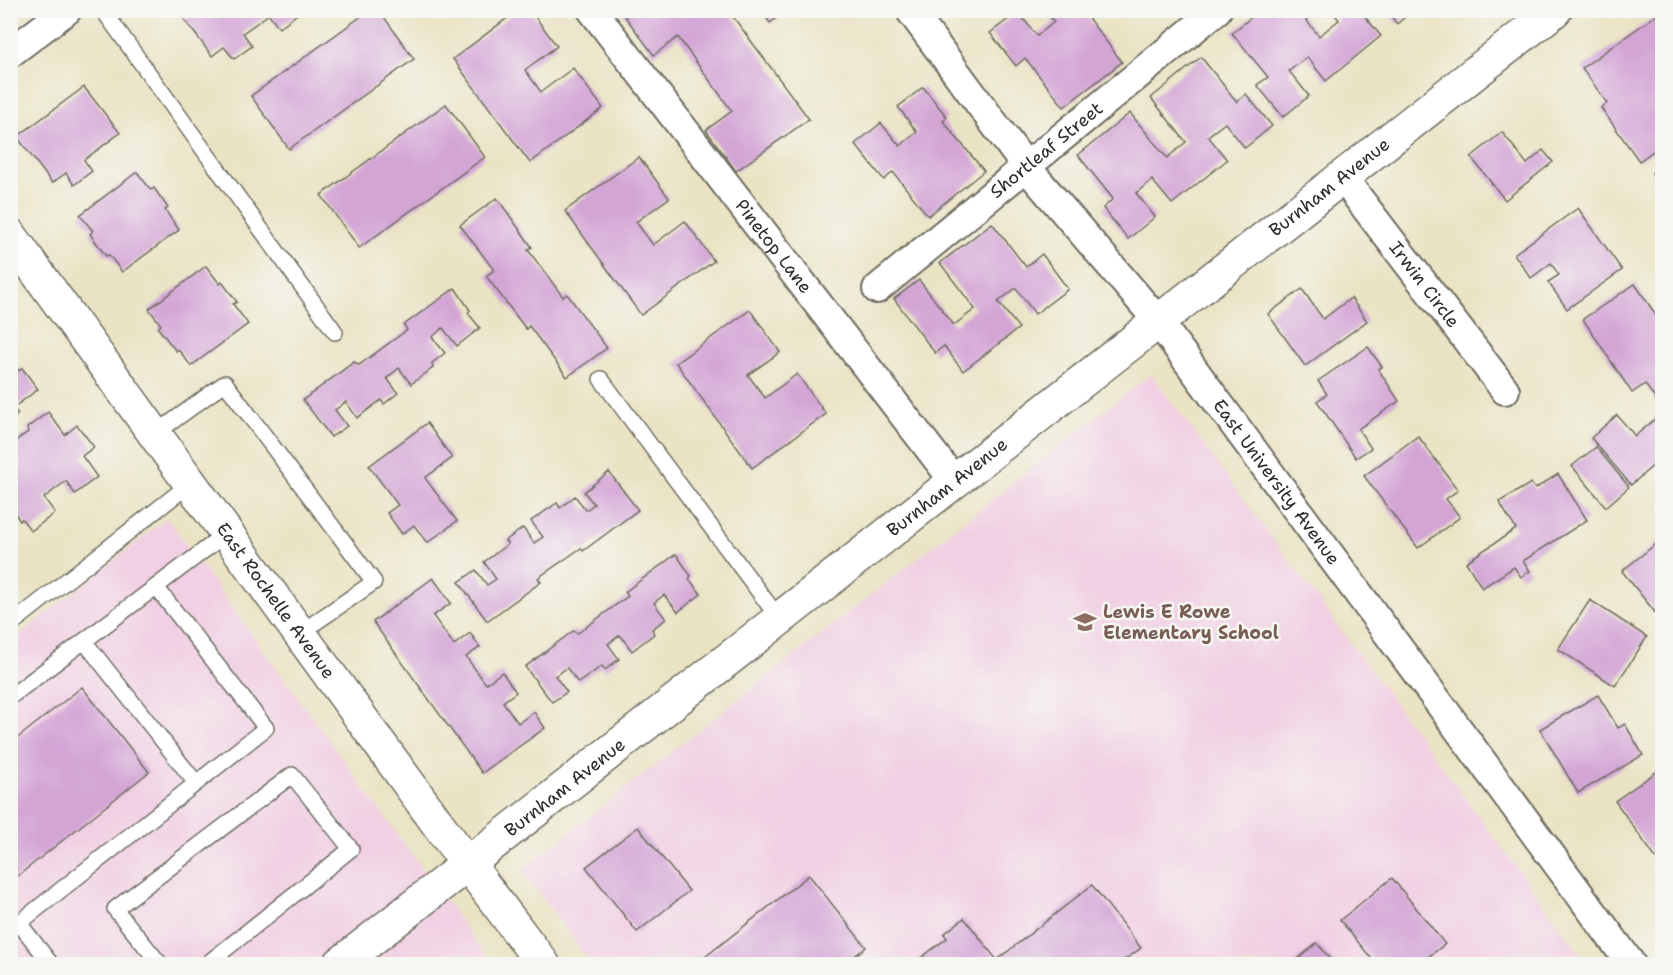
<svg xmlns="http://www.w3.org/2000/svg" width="1673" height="975" viewBox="0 0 1673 975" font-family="'Shantell Sans',sans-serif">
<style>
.built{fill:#f1d0e3}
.building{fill:#d3a5d5}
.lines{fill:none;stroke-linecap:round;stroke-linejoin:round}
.service-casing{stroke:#6e6c61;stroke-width:18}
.minor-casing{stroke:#6e6c61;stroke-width:32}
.tertiary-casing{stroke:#6e6c61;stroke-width:36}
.service{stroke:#fff;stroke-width:15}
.minor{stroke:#fff;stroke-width:28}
.tertiary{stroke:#fff;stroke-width:33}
.labels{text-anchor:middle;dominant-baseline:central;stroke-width:5;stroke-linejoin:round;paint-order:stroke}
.street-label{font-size:18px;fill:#2b2b2b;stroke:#f6f6f2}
.education-label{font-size:18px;font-weight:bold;fill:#785e54;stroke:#f6f6f2;text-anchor:start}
</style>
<rect width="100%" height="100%" fill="#f6f6f2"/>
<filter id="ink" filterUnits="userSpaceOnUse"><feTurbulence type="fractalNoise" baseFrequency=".0167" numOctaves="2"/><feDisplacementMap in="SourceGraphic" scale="12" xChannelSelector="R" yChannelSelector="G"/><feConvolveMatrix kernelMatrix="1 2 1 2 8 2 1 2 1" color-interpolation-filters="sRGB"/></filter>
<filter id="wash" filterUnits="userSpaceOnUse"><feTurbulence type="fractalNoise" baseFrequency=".008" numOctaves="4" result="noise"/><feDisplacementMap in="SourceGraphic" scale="24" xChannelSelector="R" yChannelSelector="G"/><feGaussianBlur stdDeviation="1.35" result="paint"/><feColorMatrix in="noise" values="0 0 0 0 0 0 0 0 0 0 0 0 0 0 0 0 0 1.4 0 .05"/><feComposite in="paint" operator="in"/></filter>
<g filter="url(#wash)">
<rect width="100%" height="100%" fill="#eae4c5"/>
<g class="built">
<polygon points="1151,374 1588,964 591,964 522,870"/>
<polygon points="167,518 492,964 11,964 11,642"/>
</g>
<g id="blocks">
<g class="building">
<polygon points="177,10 295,10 297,14 279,28 269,14 243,33 252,46 234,59 224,47 212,56"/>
<polygon points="370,10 379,10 414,59 289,149 251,96"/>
<polygon points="518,10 530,10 557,46 525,70 541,92 573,68 603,108 530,163 453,59"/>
<polygon points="628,10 728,10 809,119 736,171 706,130 732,111 678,37 654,55 623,14"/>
<polygon points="761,10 787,10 770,23"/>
<polygon points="1045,10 1082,10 1122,62 1064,107 1025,58 1016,66 990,33 1018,12 1037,36 1054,22"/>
<polygon points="1260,10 1298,10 1319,36 1339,20 1331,10 1366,10 1362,13 1381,36 1326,81 1307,57 1289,71 1309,96 1283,117 1257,85 1268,77 1232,33"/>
<polygon points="1386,10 1413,10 1397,24"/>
<polygon points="1658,14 1662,20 1662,145 1639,161 1601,108 1607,103 1582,68"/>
<polygon points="1201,57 1237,102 1246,94 1272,126 1245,148 1225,123 1208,136 1227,160 1172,204 1152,180 1136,193 1155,217 1128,239 1103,208 1113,199 1078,155 1130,113 1167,158 1186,142 1151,98"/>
<polygon points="84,87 120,133 84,160 92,171 74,185 66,173 52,183 17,137"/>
<polygon points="923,87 947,117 943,121 984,171 928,216 893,172 884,180 855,144 881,123 900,146 917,132 898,107"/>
<polygon points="446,104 485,157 359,248 321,195"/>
<polygon points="1502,132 1527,164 1543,150 1553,162 1505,200 1471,157"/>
<polygon points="639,157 669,198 636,222 653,245 685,221 714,261 641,315 565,211"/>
<polygon points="1662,165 1662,188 1652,173"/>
<polygon points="137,172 151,190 154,188 168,208 165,210 179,230 122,272 109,255 106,256 90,234 93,231 80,215"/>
<polygon points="497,198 532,247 528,250 563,297 567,294 607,348 567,377 529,326 526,329 486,276 494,270 460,225"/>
<polygon points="1578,208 1622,270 1567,309 1548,282 1559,275 1551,263 1531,278 1514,254"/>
<polygon points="992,223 1026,267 1042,254 1068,289 1035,314 1016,288 998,302 1019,328 963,371 944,346 935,353 894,299 919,280 954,325 975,309 940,263"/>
<polygon points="206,266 220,284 222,282 237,302 233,304 248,324 191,366 178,349 176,351 158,328 161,325 149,309"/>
<polygon points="1635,284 1662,324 1662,400 1658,403 1645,384 1632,393 1583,319"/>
<polygon points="455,288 470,310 468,313 480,328 457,346 443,328 432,337 445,353 432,363 433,368 411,384 399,368 387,378 398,393 384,404 381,400 357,418 346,402 335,410 347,426 331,437 303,400 354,362 359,365 407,330 404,325"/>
<polygon points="1302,289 1323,319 1351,298 1367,321 1305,366 1268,314"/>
<polygon points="750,310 780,352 748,375 765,398 797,374 826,414 752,468 676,363"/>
<polygon points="1368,347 1382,367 1378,369 1399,401 1358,429 1371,448 1356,458 1317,401 1327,394 1318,381"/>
<polygon points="10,360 19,371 22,368 38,389 13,408 18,414 15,417 10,411"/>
<polygon points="48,412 65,435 77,425 94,447 82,456 97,477 75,494 66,481 44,498 55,513 31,531 22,519 20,521 10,506 10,445 28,432 27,428"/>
<polygon points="1662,413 1662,460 1656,466 1655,464 1631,485 1591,438 1617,415 1635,436"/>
<polygon points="427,423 452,458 425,478 457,521 427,543 414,525 402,534 387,513 398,505 369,466"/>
<polygon points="1418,436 1458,490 1446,499 1460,517 1418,548 1364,476"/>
<polygon points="1596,447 1629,487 1606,507 1572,466"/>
<polygon points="609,472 638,510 583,551 581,548 538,578 541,582 487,621 459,582 476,570 487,585 496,579 484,562 508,544 505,541 523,528 534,543 543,537 531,521 557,503 560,508 575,496 586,510 594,504 584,492"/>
<polygon points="1558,474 1587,520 1523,561 1530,571 1521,577 1514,567 1482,588 1466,562 1516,529 1499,502 1531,483 1535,489"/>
<polygon points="1662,539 1662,621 1622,571"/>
<polygon points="676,554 691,576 689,579 701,594 678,612 664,595 654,603 666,619 652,629 654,634 632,651 620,635 608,644 619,659 605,670 602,666 578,683 567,668 555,676 567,692 552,702 525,667 573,631 578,633 628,596 625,592"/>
<polygon points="433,578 451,603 433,616 454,645 470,633 480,647 466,657 486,684 502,672 516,692 503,702 518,723 534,712 545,728 482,773 373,622"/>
<polygon points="1590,600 1647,637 1615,686 1558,649"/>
<polygon points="82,687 149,772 10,882 10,744"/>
<polygon points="1598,695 1618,728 1625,724 1643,755 1578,793 1540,729"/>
<polygon points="1662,768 1662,867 1615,801"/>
<polygon points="638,827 689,891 637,932 586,867"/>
<polygon points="809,875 866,947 844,964 696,964"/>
<polygon points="1392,878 1445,944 1419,964 1376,964 1340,920"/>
<polygon points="1092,885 1141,948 1119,964 913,964 947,938 944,934 964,918 997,960"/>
<polygon points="1317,943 1335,964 1292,964"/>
</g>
</g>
</g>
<g filter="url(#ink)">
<use href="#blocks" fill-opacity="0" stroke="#6e6c61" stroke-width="1.5"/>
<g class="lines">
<g class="service-casing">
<g id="service">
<polyline points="103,10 335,332"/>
<polyline points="601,379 780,620"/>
<polyline points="155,434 225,383 374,582 300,633"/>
<polyline points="10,625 191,483"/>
<polyline points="84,641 196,783"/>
<polyline points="10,697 227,533"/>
<polyline points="19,923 266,728 156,587"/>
<polyline points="10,930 19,923 51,964"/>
<polyline points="160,964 115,909 292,775 351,849 207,964"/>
</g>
</g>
<g class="minor-casing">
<g id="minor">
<path id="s1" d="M592 10 955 482"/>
<path id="s2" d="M910 10 1027 168 1158 321 1631 964"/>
<polyline points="10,53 67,10"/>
<path id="s3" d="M1343 178 1505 390"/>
<path id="s4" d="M877 289 1217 10"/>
</g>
</g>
<g class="tertiary-casing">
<g id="tertiary">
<path id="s5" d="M10 235 446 835 543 964"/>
<path id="s6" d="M340 964 1555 10"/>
</g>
</g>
<use href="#service" class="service"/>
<use href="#minor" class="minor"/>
<use href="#tertiary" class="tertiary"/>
</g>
</g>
<defs>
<g id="school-bare" transform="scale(1.8)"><path d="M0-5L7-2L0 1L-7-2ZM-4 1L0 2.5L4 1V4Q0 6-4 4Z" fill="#8d6e63" stroke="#f6f6f2" stroke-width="2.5" paint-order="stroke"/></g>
</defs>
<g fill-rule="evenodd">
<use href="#school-bare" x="1085" y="622"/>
</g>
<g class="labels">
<g class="street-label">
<text stroke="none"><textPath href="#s4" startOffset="219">Shortleaf Street</textPath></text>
<text stroke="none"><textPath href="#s6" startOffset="1258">Burnham Avenue</textPath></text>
<text stroke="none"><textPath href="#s1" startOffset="298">Pinetop Lane</textPath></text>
<text stroke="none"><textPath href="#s3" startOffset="134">Irwin Circle</textPath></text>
<text stroke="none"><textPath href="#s2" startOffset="598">East University Avenue</textPath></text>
<text stroke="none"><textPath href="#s6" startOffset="772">Burnham Avenue</textPath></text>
<text stroke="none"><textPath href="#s5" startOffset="452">East Rochelle Avenue</textPath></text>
<text stroke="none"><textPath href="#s6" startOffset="286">Burnham Avenue</textPath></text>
</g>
<g class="education-label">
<text x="1103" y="612">Lewis E Rowe<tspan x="1103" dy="21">Elementary School</tspan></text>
</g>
</g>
<rect width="1673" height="975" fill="none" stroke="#f6f6f2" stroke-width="36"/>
</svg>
